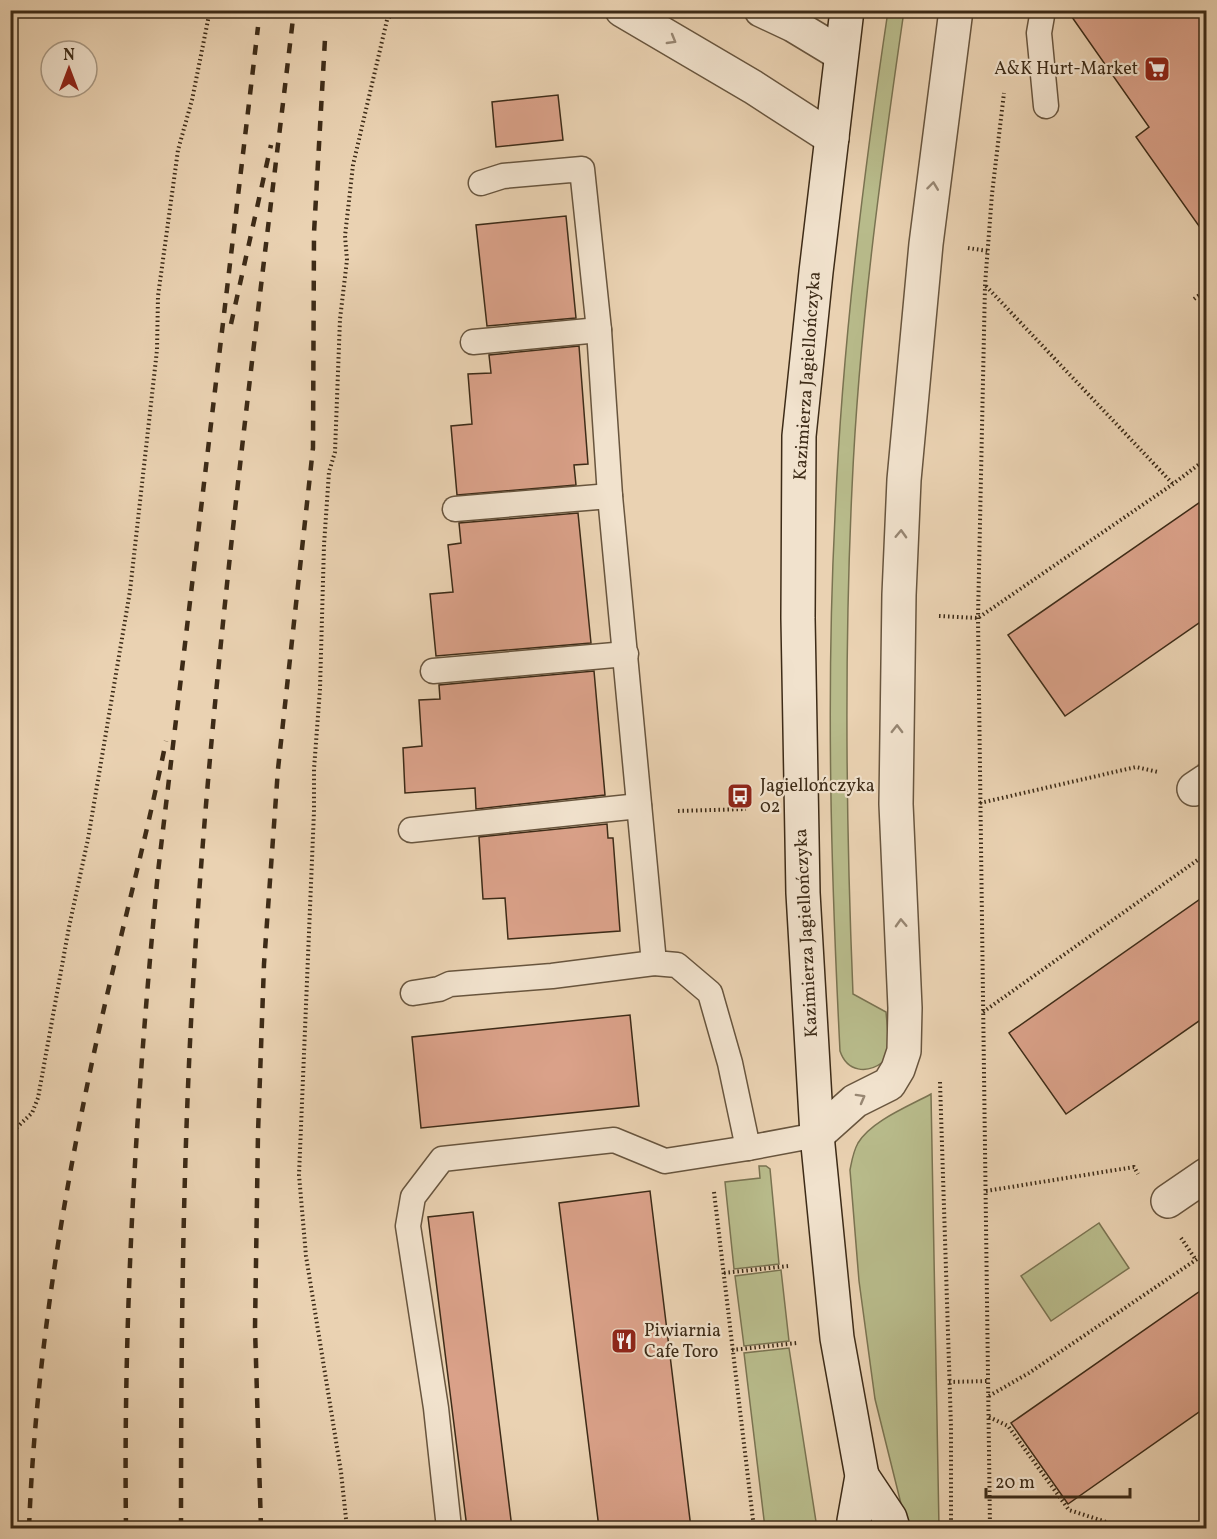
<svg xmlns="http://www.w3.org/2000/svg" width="1217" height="1539" viewBox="0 0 1217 1539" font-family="Vollkorn,serif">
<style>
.green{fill:#b8bb8b;stroke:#7a7351;stroke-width:1.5}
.building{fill:#daa189;stroke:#3d2b17;stroke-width:1.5}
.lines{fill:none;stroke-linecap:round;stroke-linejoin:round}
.service-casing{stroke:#68553e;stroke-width:27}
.minor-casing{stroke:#68553e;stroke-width:36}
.tertiary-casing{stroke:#68553e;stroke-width:36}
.secondary-casing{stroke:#3d2b17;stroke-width:36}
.path{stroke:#3d2b17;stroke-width:4;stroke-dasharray:1.5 3;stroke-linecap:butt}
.service{stroke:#f1e2cd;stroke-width:24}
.minor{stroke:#f1e2cd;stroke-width:33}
.tertiary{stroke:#f1e2cd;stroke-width:33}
.secondary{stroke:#f1e2cd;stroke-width:33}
.rail{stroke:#3d2b17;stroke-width:4.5;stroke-dasharray:10 10;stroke-linecap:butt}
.oneway{stroke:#978672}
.labels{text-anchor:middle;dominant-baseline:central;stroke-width:4.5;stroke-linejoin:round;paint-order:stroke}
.poi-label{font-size:18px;fill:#3d2b17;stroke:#f1e2cd;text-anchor:start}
.street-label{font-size:18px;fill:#3d2b17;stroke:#f1e2cd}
</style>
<rect width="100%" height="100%" fill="#ead2b2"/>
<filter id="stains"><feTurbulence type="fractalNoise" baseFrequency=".00333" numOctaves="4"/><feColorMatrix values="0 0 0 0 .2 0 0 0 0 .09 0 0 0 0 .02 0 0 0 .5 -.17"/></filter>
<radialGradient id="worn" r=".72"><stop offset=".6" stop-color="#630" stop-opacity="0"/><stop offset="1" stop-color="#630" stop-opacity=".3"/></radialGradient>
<g class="green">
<path d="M888 11H904C881 169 859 328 852 488 844 657 846 825 853 994L886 1012 889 1045 883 1062C867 1074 847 1072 840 1051 831 873 826 694 835 516 842 347 863 178 888 11Z"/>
<path d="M931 1094 939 1528H907L875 1399 859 1281 850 1170C852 1160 853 1152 858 1143 871 1121 909 1106 931 1094Z"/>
<polygon points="759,1166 766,1166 770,1169 779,1264 734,1269 725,1182 760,1178"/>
<polygon points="1099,1223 1129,1268 1051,1321 1021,1276"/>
<polygon points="781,1270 789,1341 744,1346 735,1276"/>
<polygon points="789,1348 817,1528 765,1528 744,1353"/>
</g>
<g class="building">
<polygon points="1067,10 1206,10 1206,236 1136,137 1149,127"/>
<polygon points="558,95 563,140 496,147 492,102"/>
<polygon points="566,216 576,318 487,326 476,225"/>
<polygon points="579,346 588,464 574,465 576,485 457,495 451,426 472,424 468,374 491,373 489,355"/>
<polygon points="1206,498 1206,618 1065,716 1008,635"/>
<polygon points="578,513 591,643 436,656 430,594 453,592 448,545 461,543 459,523"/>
<polygon points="594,671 605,795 476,809 475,788 405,793 403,748 422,746 419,700 440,699 439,685"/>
<polygon points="607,824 608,838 613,838 620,931 508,939 505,898 483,899 479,837"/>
<polygon points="1206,895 1206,1016 1066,1114 1009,1033"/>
<polygon points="630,1015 639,1106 421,1128 412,1037"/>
<polygon points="650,1191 691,1528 599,1528 559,1203"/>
<polygon points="473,1212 512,1528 467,1528 428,1217"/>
<polygon points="1206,1287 1206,1407 1068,1504 1011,1423"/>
</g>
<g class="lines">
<g class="service-casing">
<g id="service">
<polyline points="1043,10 1039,33 1046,106"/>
<polyline points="481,183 503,176 582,169 599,330 610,496 654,963 677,965 710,993 730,1063 748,1148 817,1135"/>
<polyline points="473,342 599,330"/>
<polyline points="455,509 610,496"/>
<polyline points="433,671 626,654"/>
<polyline points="411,830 639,806"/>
<polyline points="413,993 439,989 450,984 552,976 654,963"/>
<polyline points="449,1528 436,1408 408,1226 413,1197 442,1159 614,1140 665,1161 748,1148"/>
</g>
</g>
<g class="minor-casing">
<g id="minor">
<polyline points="1194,789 1206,781"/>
<polyline points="817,1135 855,1101 889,1084 898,1069 904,1051 905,1008 896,804 899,595 904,480 926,244 956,10"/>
<polyline points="1168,1201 1206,1175"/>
</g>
</g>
<g class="tertiary-casing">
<g id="tertiary">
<polyline points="622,10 753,87 832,138"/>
<polyline points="761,10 793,25 841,54"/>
</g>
</g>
<g class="secondary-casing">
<g id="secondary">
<polyline points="847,10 816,272 799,436 798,618 803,893 817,1135 837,1338 862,1476 854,1521 855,1528"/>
<polyline points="862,1476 890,1518 893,1528"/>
</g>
</g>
<g class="path">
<polyline points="968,248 988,251"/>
<polyline points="986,286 1173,484"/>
<polyline points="1194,299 1206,290"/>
<polyline points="939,616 978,618 1173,484 1206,459"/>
<polyline points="980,803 1136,767 1158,772"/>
<polyline points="678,811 746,809"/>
<polyline points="983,1012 1206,854"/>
<polyline points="940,1082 951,1427 951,1528"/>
<polyline points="10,1134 32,1113 38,1098 69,927 88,839 130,591 157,350 158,296 178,150 192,100 210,10"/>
<polyline points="986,1191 1134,1167 1138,1174"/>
<polyline points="714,1192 754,1528"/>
<polyline points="1181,1238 1196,1260"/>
<polyline points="724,1273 788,1266"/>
<polyline points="732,1350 797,1343"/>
<polyline points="949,1382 988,1381"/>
<polyline points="989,1396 1029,1373 1206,1253"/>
<polyline points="989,1417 1008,1426 1069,1510 1125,1528"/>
<polyline points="347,1528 341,1472 306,1256 299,1175 314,811 314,769 320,689 324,545 329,472 335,452 340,319 347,260 345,236 353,165 387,20 395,10"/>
<polyline points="990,1528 978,618 985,285 992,194 1004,93"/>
</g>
<use href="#service" class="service"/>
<use href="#minor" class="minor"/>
<use href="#tertiary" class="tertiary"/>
<use href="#secondary" class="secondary"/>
<g class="rail">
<polyline points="231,324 271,145"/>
<path d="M29 1528C35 1373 59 1219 91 1067 114 958 144 850 166 741"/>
<path d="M126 1528C123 1309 137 1090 158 872L258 27"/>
<path d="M181 1528C181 1322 183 1115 198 909 219 608 259 309 294 10"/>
<polyline points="261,1528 255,1328 258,1133 264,964 278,769 313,448 314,233 325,39"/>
</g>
</g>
<defs><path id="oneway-chevron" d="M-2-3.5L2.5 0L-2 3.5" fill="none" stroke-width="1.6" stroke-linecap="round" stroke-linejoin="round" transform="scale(1.5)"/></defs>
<g class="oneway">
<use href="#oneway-chevron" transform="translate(672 40) rotate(30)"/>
<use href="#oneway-chevron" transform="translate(933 186) rotate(-83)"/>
<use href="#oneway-chevron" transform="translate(901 534) rotate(-88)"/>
<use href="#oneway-chevron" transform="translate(897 729) rotate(-89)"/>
<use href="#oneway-chevron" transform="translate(901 923) rotate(-92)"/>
<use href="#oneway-chevron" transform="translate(861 1098) rotate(-29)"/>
</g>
<defs>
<g id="supermarket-square" transform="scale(1.35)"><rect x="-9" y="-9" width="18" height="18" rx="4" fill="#8f2418" stroke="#f1e2cd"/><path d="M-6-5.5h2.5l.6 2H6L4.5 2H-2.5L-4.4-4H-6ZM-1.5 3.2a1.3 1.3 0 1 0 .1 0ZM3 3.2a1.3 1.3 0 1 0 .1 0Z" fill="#fff"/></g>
<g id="bus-square" transform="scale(1.35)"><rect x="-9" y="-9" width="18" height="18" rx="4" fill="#8f2418" stroke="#f1e2cd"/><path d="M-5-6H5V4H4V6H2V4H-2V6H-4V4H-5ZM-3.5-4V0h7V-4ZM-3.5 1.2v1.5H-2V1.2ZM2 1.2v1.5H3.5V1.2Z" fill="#fff"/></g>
<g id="restaurant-square" transform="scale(1.35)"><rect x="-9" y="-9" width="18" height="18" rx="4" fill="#8f2418" stroke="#f1e2cd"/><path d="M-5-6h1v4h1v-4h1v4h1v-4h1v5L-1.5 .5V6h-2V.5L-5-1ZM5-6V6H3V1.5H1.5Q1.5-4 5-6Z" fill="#fff"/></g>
</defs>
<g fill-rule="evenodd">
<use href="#supermarket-square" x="1157" y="69"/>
<use href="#bus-square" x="740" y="796"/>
<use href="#restaurant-square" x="624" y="1341"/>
</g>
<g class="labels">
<g class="poi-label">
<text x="1138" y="69" text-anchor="end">A&amp;K Hurt-Market</text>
<text x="760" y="786">Jagiellończyka<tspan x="760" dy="21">02</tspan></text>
<text x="644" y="1331">Piwiarnia<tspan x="644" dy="21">Cafe Toro</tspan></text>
</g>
<g class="street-label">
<text transform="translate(808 376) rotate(-86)">Kazimierza Jagiellończyka</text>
<text transform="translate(807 933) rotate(-93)">Kazimierza Jagiellończyka</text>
</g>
</g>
<rect width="1217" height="1539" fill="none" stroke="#ead2b2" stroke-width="36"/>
<rect x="12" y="12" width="1193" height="1515" fill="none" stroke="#3d2b17" stroke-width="3"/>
<rect x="18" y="18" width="1181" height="1503" fill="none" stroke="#3d2b17" stroke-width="1.5"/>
<g transform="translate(69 69)"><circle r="28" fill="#f1e2cd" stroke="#a99984" stroke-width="1.5"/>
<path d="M0-4.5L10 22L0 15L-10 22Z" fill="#8f2418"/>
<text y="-9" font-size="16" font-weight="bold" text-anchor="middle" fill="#3d2b17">N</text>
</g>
<path d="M986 1488v9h144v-9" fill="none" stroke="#3d2b17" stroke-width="3"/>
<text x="995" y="1488" font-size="18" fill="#3d2b17" stroke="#f1e2cd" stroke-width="4.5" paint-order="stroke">20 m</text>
<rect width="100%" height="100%" filter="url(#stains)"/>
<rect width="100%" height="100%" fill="url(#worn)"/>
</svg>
